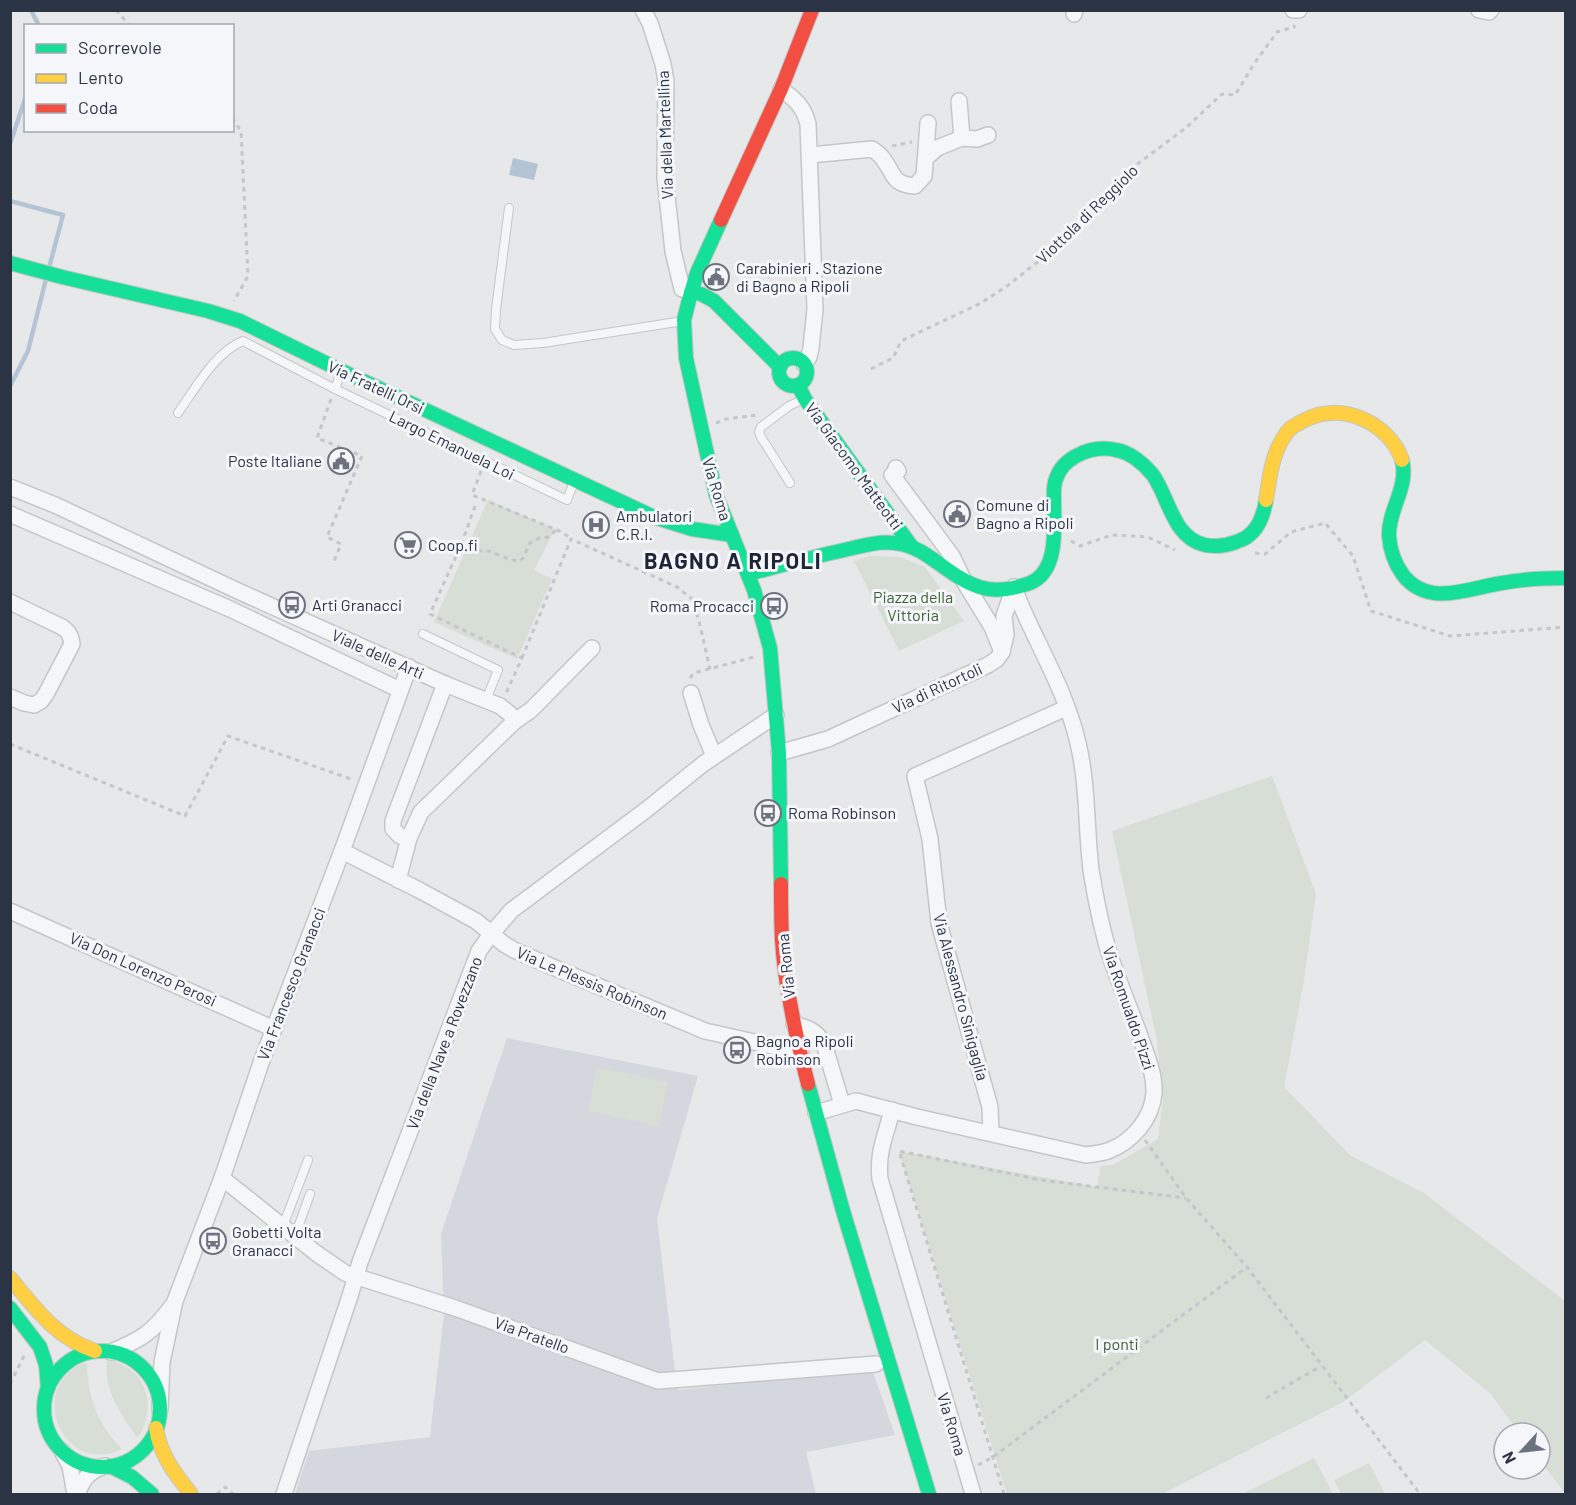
<svg xmlns="http://www.w3.org/2000/svg" width="1576" height="1505" font-family="Barlow,sans-serif">
<rect width="100%" height="100%" fill="#e6e8ea"/>
<!-- built -->
<path fill="#d4d7dd" d="M507,1038l191,38 -41,142 20,172 195,-21 23,66 -89,17 10,42h-521l14,-43 121,-14 14,-124 -3,-79z"/>
<!-- green -->
<g fill="#d6ded6">
<path d="M488,500l74,32 -9,1 -19,37 18,9 -35,80 -83,-37z"/>
<path d="M869,556l31,1 25,10 39,54 -65,30 -45,-90z"/>
<path d="M1272,776l44,118 -12,86 -20,107 67,69 73,37 141,108v192l-25,-32v-28h-21l-28,-39 -66,-54 -82,62 -181,92h-155l-108,-343 198,36 4,-21 12,-1 45,-26 5,-39 -6,-59 -45,-210z"/>
<path d="M597,1067l71,15 -9,44 -71,-15z"/>
<path d="M107,1360c38,5 51,45 32,76l-2,1c-16,-22 -34,-48 -30,-77z"/>
<path d="M85,1363l2,2c1,33 11,60 35,84 -59,29 -97,-63 -37,-86z"/>
<path d="M1314,1458l19,36h-91z"/>
<path d="M1369,1463l16,31h-44l-7,-14z"/>
</g>
<!-- water -->
<path fill="#b4c4d5" d="M513,158l25,6 -4,16 -25,-5z"/>
<g fill="none" stroke-linecap="round" stroke-linejoin="round">
<!-- stream -->
<g stroke="#b4c4d5" stroke-width="4.5">
<path d="M31,10l8,16"/>
<path d="M10,144l16,-48"/>
<path d="M10,201l53,14 -14,53"/>
<path d="M10,386l18,-35 18,-72"/>
</g>
<defs>
<g id="lane">
<path d="M509,208l-13,101 -1,20 7,11 12,5 29,-2 140,-22"/>
<path d="M341,372l-6,17 232,111 7,-18"/>
<path d="M178,413c17,-24 37,-61 65,-72l92,48"/>
<path d="M790,483l-29,-46 -2,-5 2,-5 28,-21 15,-7"/>
<path d="M423,634l75,36 -12,30"/>
<path d="M283,1226l25,-66"/>
<path d="M295,1236l15,-42"/>
</g>
<g id="street">
<path d="M643,10l7,13 13,41 3,17 -1,97 8,73 9,38 9,3"/>
<path d="M1293,10h6"/>
<path d="M1479,10l10,2 2,-2"/>
<path d="M1074,14l1,-4"/>
<path d="M781,89c14,10 23,18 27,35l7,185 -4,39 -2,9 -5,7"/>
<path d="M962,138l15,1 11,-4"/>
<path d="M810,155l62,-6c4,3 9,6 11,10 12,15 8,25 32,27l9,-10 4,-53"/>
<path d="M926,158l11,-10 25,-10 -3,-37"/>
<path d="M896,468l2,3 -6,4 60,81 13,27 27,44 10,25"/>
<path d="M10,487l45,18 183,86 207,93 55,22 10,8 5,7"/>
<path d="M10,514l220,95 170,81"/>
<path d="M10,602l52,25c7,5 9,9 10,17l-26,50 -5,7 -7,4 -10,-2 -14,-6"/>
<path d="M691,693l10,32 13,31"/>
<path d="M779,753l49,-14 160,-74 9,-6 5,-7 4,-17 -2,-19 10,-29"/>
<path d="M409,838l-9,-2 -7,-7v-8l52,-137"/>
<path d="M342,851l77,39 57,31 28,23 10,6 41,18 150,63 67,15 29,5"/>
<path d="M398,880l11,-42 12,-26 94,-91 16,-11 61,-62"/>
<path d="M10,911l264,118"/>
<path d="M794,1024c14,4 23,7 30,20l18,60"/>
<path d="M892,1110c-6,26 -15,41 -12,69l93,315"/>
<path d="M816,1113l40,-12 61,16 169,38c8,-1 15,-2 22,-4 24,-9 44,-32 46,-58 1,-20 -8,-39 -14,-57 -11,-30 -24,-60 -33,-90 -7,-25 -12,-51 -16,-76 -5,-42 -3,-85 -13,-127 -8,-36 -26,-72 -42,-105 -8,-17 -16,-33 -22,-51"/>
<path d="M991,1133l-1,-26 -51,-184 -9,-84 -15,-63 151,-68"/>
<path d="M222,1178l94,75 29,20 110,35 203,73 218,-17"/>
<path d="M111,1352c31,-13 41,-19 61,-46"/>
<path d="M160,1409l2,-47 13,-61 47,-123 40,-118 80,-209 67,-184"/>
<path d="M62,1451l8,15 5,28"/>
<path d="M77,1494c6,-14 11,-23 28,-28"/>
<path d="M284,1494l66,-198 10,-34 119,-311 12,-17 21,-24 134,-100 57,-46 73,-49"/>
</g>
<g id="fast">
<path d="M721,220l-24,53 -8,27 -5,20 2,38 30,137 38,95 16,58 9,105 2,131"/>
<path d="M10,263l52,14 146,34 32,10 102,50 312,146 38,12 40,6"/>
<path d="M691,292l10,2 13,7 66,66"/>
<circle cx="793" cy="372" r="14"/>
<path d="M798,385l7,14 107,148"/>
<path d="M1402,460c7,28 -14,49 -13,76 1,14 6,28 14,39 26,33 65,13 99,8 21,-4 42,-5 64,-5"/>
<path d="M748,574c31,-8 61,-16 92,-23 18,-4 36,-10 54,-8 14,1 26,7 37,15 36,25 53,42 99,25 29,-12 24,-56 24,-82 0,-7 -1,-15 2,-22 3,-10 11,-18 20,-23 13,-7 27,-9 40,-6 14,2 28,14 37,25 16,23 20,63 52,70 11,2 21,1 31,-3 4,-2 9,-3 12,-6 11,-8 16,-23 18,-36"/>
<path d="M808,1084l35,127 86,283"/>
<path d="M10,1308l30,39 6,18 2,23"/>
<circle cx="102" cy="1409" r="58"/>
<path d="M110,1466l22,11 20,17"/>
</g>
<g id="slow">
<path d="M1266,500c4,-25 6,-49 22,-69 4,-5 10,-7 15,-10 36,-21 86,1 99,39"/>
<path d="M10,1278c26,31 46,60 85,73"/>
<path d="M156,1428c4,27 19,46 35,66"/>
</g>
<g id="jam">
<path d="M721,220l60,-131 31,-79"/>
<path d="M781,884c0,19 0,38 1,56 3,48 14,97 26,144"/>
</g>
</defs>
<!-- lane casing -->
<use href="#lane" stroke="#c4c6c8" stroke-width="10"/>
<!-- street casing -->
<use href="#street" stroke="#c4c6c8" stroke-width="18"/>
<!-- fast casing -->
<use href="#fast" stroke="#c4c6c8" stroke-width="16"/>
<!-- slow casing -->
<use href="#slow" stroke="#c4c6c8" stroke-width="16"/>
<!-- jam casing -->
<use href="#jam" stroke="#c4c6c8" stroke-width="16"/>
<!-- path -->
<g stroke="#c5c6ca" stroke-width="3" stroke-dasharray="4.5 4.5" stroke-linecap="butt">
<path d="M116,10l14,16"/>
<path d="M232,118l9,13 7,145 -14,25"/>
<path d="M892,146l20,-4"/>
<path d="M871,369l22,-11 8,-17 80,-38 26,-17 33,-26 57,-51 27,-35 63,-47 35,-33 13,1 19,-31 23,-32 17,-5 1,-2"/>
<path d="M331,399l-14,39 45,18 -35,81 14,7 -8,20"/>
<path d="M716,423l10,-4 31,-4"/>
<path d="M481,471l-9,24 90,37 9,7"/>
<path d="M475,506l-14,39 -31,69 92,44 -16,35"/>
<path d="M1071,541l9,5 32,-11 36,2 27,13"/>
<path d="M461,545l8,5 20,1 22,9 9,1 3,-3 7,-15 9,-5 10,-1 7,-7"/>
<path d="M1255,553l10,1 26,-22 34,-9 28,33 18,55 79,25 116,-9"/>
<path d="M522,658l49,-119 106,48 15,12 7,22 11,48"/>
<path d="M690,678l4,-5 60,-16"/>
<path d="M10,744l175,72 43,-80 123,43"/>
<path d="M1145,1140l41,58 61,69 173,227"/>
<path d="M10,1384l14,-28"/>
<path d="M1266,1398l55,-32"/>
<path d="M978,1465l15,-8 254,-190"/>
<path d="M217,1494l8,-7 8,7"/>
<path d="M1004,1494l-105,-343 142,29 145,18"/>
</g>
<!-- lane -->
<use href="#lane" stroke="#f5f6f7" stroke-width="8"/>
<!-- street -->
<use href="#street" stroke="#f5f6f7" stroke-width="15"/>
<!-- fast -->
<use href="#fast" stroke="#16e098" stroke-width="14"/>
<!-- slow -->
<use href="#slow" stroke="#ffcf43" stroke-width="14"/>
<!-- jam -->
<use href="#jam" stroke="#f24e42" stroke-width="14"/>
</g>
<!-- icons -->
<defs>
<symbol id="civic-ring" viewBox="-11 -11 22 22"><circle r="9.5" fill="#f4f6f9" stroke="#6c737f" stroke-width="1.5"/><path d="M-.6-6.5H3V-4.5H.6V-3L4-1V1h2V6H-6V1h2V-1L-.6-3ZM-1.2 2.5V6h2.4V2.5Z" fill="#6c737f"/></symbol>
<symbol id="hospital-ring" viewBox="-11 -11 22 22"><circle r="9.5" fill="#f4f6f9" stroke="#6c737f" stroke-width="1.5"/><path d="M-5-5h3v3.5h4V-5h3V5h-3V1.5h-4V5h-3Z" fill="#6c737f"/></symbol>
<symbol id="supermarket-ring" viewBox="-11 -11 22 22"><circle r="9.5" fill="#f4f6f9" stroke="#6c737f" stroke-width="1.5"/><path d="M-6-5.5h2.5l.6 2H6L4.5 2H-2.5L-4.4-4H-6ZM-1.5 3.2a1.3 1.3 0 1 0 .1 0ZM3 3.2a1.3 1.3 0 1 0 .1 0Z" fill="#6c737f"/></symbol>
<symbol id="bus-ring" viewBox="-11 -11 22 22"><circle r="9.5" fill="#f4f6f9" stroke="#6c737f" stroke-width="1.5"/><path d="M-5-6H5V4H4V6H2V4H-2V6H-4V4H-5ZM-3.5-4V0h7V-4ZM-3.5 1.2v1.5H-2V1.2ZM2 1.2v1.5H3.5V1.2Z" fill="#6c737f"/></symbol>
</defs>
<g fill-rule="evenodd">
<use href="#civic-ring" x="701" y="262" width="30" height="30"/>
<use href="#civic-ring" x="326" y="446" width="30" height="30"/>
<use href="#civic-ring" x="942" y="499" width="30" height="30"/>
<use href="#hospital-ring" x="581" y="510" width="30" height="30"/>
<use href="#supermarket-ring" x="393" y="530" width="30" height="30"/>
<use href="#bus-ring" x="277" y="590" width="30" height="30"/>
<use href="#bus-ring" x="759" y="591" width="30" height="30"/>
<use href="#bus-ring" x="753" y="798" width="30" height="30"/>
<use href="#bus-ring" x="722" y="1035" width="30" height="30"/>
<use href="#bus-ring" x="198" y="1226" width="30" height="30"/>
</g>
<g text-anchor="middle" stroke-width="6" stroke-linejoin="round" paint-order="stroke">
<!-- street labels -->
<g font-size="16" fill="#2b3445" stroke="#f4f6f9">
<text transform="translate(665 135) rotate(-92)" y="6">Via della Martellina</text>
<text transform="translate(1087 214) rotate(-44)" y="6">Viottola di Reggiolo</text>
<text transform="translate(376 387) rotate(25)" y="6">Via Fratelli Orsi</text>
<text transform="translate(452 445) rotate(26)" y="6">Largo Emanuela Loi</text>
<text transform="translate(854 466) rotate(54)" y="6">Via Giacomo Matteotti</text>
<text transform="translate(717 489) rotate(73)" y="6">Via Roma</text>
<text transform="translate(378 654) rotate(24)" y="6">Viale delle Arti</text>
<text transform="translate(937 688) rotate(-25)" y="6">Via di Ritortoli</text>
<text transform="translate(786 966) rotate(-96)" y="6">Via Roma</text>
<text transform="translate(143 969) rotate(24)" y="6">Via Don Lorenzo Perosi</text>
<text transform="translate(592 983) rotate(23)" y="6">Via Le Plessis Robinson</text>
<text transform="translate(291 984) rotate(-69)" y="6">Via Francesco Granacci</text>
<text transform="translate(961 997) rotate(75)" y="6">Via Alessandro Sinigaglia</text>
<text transform="translate(1129 1008) rotate(71)" y="6">Via Romualdo Pizzi</text>
<text transform="translate(444 1043) rotate(-69)" y="6">Via della Nave a Rovezzano</text>
<text transform="translate(532 1335) rotate(20)" y="6">Via Pratello</text>
<text transform="translate(952 1424) rotate(73)" y="6">Via Roma</text>
</g>
<!-- poi labels -->
<g font-size="16" fill="#2b3445" stroke="#f4f6f9" text-anchor="start">
<text x="736" y="274">Carabinieri . Stazione<tspan x="736" dy="18">di Bagno a Ripoli</tspan></text>
<text x="322" y="467" text-anchor="end">Poste Italiane</text>
<text x="976" y="511">Comune di<tspan x="976" dy="18">Bagno a Ripoli</tspan></text>
<text x="616" y="522">Ambulatori<tspan x="616" dy="18">C.R.I.</tspan></text>
<text x="428" y="551">Coop.fi</text>
<text x="312" y="611">Arti Granacci</text>
<text x="754" y="612" text-anchor="end">Roma Procacci</text>
<text x="788" y="819">Roma Robinson</text>
<text x="756" y="1047">Bagno a Ripoli<tspan x="756" dy="18">Robinson</tspan></text>
<text x="232" y="1238">Gobetti Volta<tspan x="232" dy="18">Granacci</tspan></text>
</g>
<!-- park labels -->
<g font-size="16" fill="#3f6138" stroke="#f4f6f9">
<text x="913" y="603">Piazza della<tspan x="913" dy="18">Vittoria</tspan></text>
<text x="1117" y="1350">I ponti</text>
</g>
<!-- district labels -->
<g font-size="22" font-weight="bold" letter-spacing="1.5" fill="#1d2536" stroke="#f4f6f9">
<text x="733" y="569">BAGNO A RIPOLI</text>
</g>
</g>
<!-- border -->
<rect width="1576" height="1505" fill="none" stroke="#2b3445" stroke-width="24"/>
<!-- legend -->
<rect x="24" y="24" width="210" height="108" fill="#f4f6f9" stroke="#a4a8b1" stroke-width="1.5"/>
<rect x="36" y="44" width="30" height="9" fill="#16e098" stroke="#a4a8b1" stroke-width="1.5"/>
<text x="78" y="54" font-size="18" fill="#2b3445">Scorrevole</text>
<rect x="36" y="74" width="30" height="9" fill="#ffcf43" stroke="#a4a8b1" stroke-width="1.5"/>
<text x="78" y="84" font-size="18" fill="#2b3445">Lento</text>
<rect x="36" y="104" width="30" height="9" fill="#f24e42" stroke="#a4a8b1" stroke-width="1.5"/>
<text x="78" y="114" font-size="18" fill="#2b3445">Coda</text>
<!-- north arrow -->
<g transform="translate(1522 1451) rotate(243)"><circle r="28" fill="#f4f6f9" stroke="#a4a8b1" stroke-width="1.5"/>
<path d="M0-4.5L10 22L0 15L-10 22Z" fill="#6c737f"/>
<text y="-9" font-size="16" font-weight="bold" text-anchor="middle" fill="#2b3445">N</text>
</g>
</svg>
